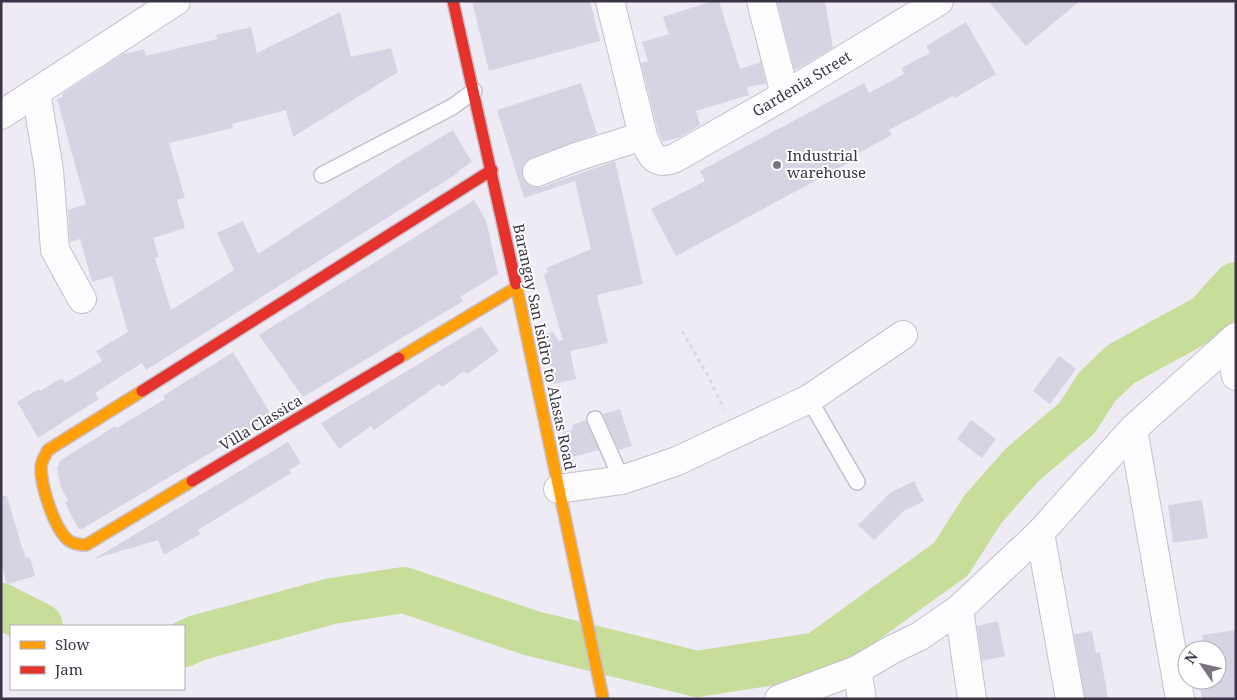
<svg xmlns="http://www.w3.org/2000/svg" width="1237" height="700" font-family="'Noto Serif',serif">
<rect width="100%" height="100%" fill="#efebf5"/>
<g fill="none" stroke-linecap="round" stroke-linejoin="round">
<!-- river -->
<g stroke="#c7dd9a" stroke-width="46">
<path d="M1,606l39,20"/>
<path d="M184,644l13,-6 135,-37 72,-11 127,43 166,41 121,-19 133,-96 32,-50 39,-44 55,-47 20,-31 24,-23 86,-47 29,-32"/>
</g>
</g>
<!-- building -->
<g fill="#d6d4e3">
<path d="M472,1h118l10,40 -111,30z"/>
<path d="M713,1h6l21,68 21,-7 5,22 -19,3 2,8 -53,16 4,14 -20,12 -17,5 -5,-11 -17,-68 7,-2 -6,-19 27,-8 -6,-17z"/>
<path d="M777,1h48l8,47 -34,20 -5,1z"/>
<path d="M988,1h92l-54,45z"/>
<path d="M340,12l11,45 40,-9 7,24 -105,65 -7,-27 -54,14 1,4 -64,15 16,55 -8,2 8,28 -32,10 6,19 -4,1 16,52 63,-40 -17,-37 26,-12 15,33 145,-94 50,-30 19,32 -15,10 1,1 -312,197 -4,-7 -33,21 -14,9 4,6 -61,39 -21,-36 22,-13 1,2 22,-13 3,5 37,-22 -6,-10 32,-19 -16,-56 -20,6 -12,-43 -10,3 -2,-32 18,-6 -29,-105 6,-2 -1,-3 61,-40 21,-5 2,7 71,-17 -1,-4 35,-8 6,26z"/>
<path d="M966,22l30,52 -41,24 -2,-2 -64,34 3,5 -39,21 1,4 -178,96 -25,-47 54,-28 -5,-10 164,-88 5,10 35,-19 -3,-6 29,-15 -4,-7z"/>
<path d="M581,83l16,51 -66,24 -6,4 -3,7v8l6,7 6,3h8l73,-26 28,123 -46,11 11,48 -38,8 6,28 -23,5 -10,-50 10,-2 6,9 4,-1 -19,-65 4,-2 -2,-5 45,-19 -16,-68 -51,17 -27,-88z"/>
<path d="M474,200l12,20 12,54 -38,23 3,4 -160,96 -44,-62z"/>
<path d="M481,326l18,25 -32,23 -3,-3 -22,16 -3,-3 -65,46 -3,-4 -32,23 -18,-26z"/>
<path d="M233,352l39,64 -190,113 -4,-1 -9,-17 -4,-9 3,-2 -7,-12 -4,-20 3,-7 55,-35 2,2 48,-29 -2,-3z"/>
<path d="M1059,356l17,13 -26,35 -17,-13z"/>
<path d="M620,409l12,37 -13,4 -16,-36z"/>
<path d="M586,420l13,30 -30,8 -6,-26 10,-2 -1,-5z"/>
<path d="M971,420l25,19 -14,19 -25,-19z"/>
<path d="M288,442l13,21 -12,7 2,3 -93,57 2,4 -36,21 -6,-15 -64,19z"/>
<path d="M914,481l10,20 -20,10 -30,29 -16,-15 32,-32z"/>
<path d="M1,496h6l13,45 6,17 4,-1 5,19 -28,8 -6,-22z"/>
<path d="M1202,500l6,38 -35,5 -5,-38z"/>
<path d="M998,621l7,35 -23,5 -5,-35z"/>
<path d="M1236,630v69h-34l-3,-19h18v-30h-23l-1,-4 10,-2 -1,-9z"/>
<path d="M1092,631l4,22 4,-1 8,47h-23l-11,-65z"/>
</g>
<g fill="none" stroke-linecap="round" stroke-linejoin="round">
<defs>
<g id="lane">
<path d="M322,175l130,-68 22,-16"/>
<path d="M809,399l48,83"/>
<path d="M595,419l27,61"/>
</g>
<g id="street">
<path d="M610,1l33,135c7,17 10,31 32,22l110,-63 154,-94"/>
<path d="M761,1l24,94"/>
<path d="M36,92l13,78 6,80 27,49"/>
<path d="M1,115l175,-114"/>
<path d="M537,172l39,-15 67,-21"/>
<path d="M1230,342l6,34"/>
<path d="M1133,429l47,270"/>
<path d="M558,489l64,-9 55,-19 132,-62 94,-64"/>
<path d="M1040,533l30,166"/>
<path d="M959,609l13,90"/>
<path d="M857,670l5,29"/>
<path d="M779,699l78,-29 34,-20 29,-14 39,-27 81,-76 93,-104 103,-92"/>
</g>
<g id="slow">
<path d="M516,284l87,415"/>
<path d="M399,358l118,-71"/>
<path d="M142,391l-94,59c-3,6 -7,11 -7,18 0,18 13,60 27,72 5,4 12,5 18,5l106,-64"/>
</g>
<g id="jam">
<path d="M453,1l63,283"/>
<path d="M142,391l350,-221"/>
<path d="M192,481l207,-123"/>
</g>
</defs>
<!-- lane casing -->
<use href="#lane" stroke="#c5c0cc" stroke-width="18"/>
<!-- street casing -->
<use href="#street" stroke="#c5c0cc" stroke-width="30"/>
<!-- slow casing -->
<use href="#slow" stroke="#c5c0cc" stroke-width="14"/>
<!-- jam casing -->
<use href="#jam" stroke="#c5c0cc" stroke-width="14"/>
<!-- path -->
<path stroke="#dbd9dc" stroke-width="3" stroke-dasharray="4 4" stroke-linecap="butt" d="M682,331l25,43 17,35"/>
<!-- lane -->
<use href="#lane" stroke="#fdfcfe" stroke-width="15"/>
<!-- street -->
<use href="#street" stroke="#fdfcfe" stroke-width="28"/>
<!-- slow -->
<use href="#slow" stroke="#ff9f0a" stroke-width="11"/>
<!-- jam -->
<use href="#jam" stroke="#e5322d" stroke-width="11"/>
</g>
<!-- markers -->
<circle fill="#7b7483" stroke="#fff" stroke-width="2" cx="777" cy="165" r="5"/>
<g text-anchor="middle" stroke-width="4" stroke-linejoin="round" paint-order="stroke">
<!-- street labels -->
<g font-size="15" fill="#3c3446" stroke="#fff">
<text transform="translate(802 84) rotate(-31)" y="5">Gardenia Street</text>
<text transform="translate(544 347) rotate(78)" y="5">Barangay San Isidro to Alasas Road</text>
<text transform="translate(261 423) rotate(-31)" y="5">Villa Classica</text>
</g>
<!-- poi labels -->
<g font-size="15" fill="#3c3446" stroke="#fff" text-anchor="start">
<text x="787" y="161">Industrial<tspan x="787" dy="17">warehouse</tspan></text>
</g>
</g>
<!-- border -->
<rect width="1237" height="700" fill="none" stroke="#3c3446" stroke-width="5"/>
<!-- legend -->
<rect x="10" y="625" width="175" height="65" fill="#ffffff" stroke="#b1aeb5"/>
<rect x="20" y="641" width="25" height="8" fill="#ff9f0a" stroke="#b1aeb5"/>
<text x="55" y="650" font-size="15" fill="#3c3446">Slow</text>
<rect x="20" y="666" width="25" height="8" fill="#e5322d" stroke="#b1aeb5"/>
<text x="55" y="675" font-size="15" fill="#3c3446">Jam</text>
<!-- north arrow -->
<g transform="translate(1202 665) rotate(304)"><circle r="24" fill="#ffffff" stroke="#b1aeb5"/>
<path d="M0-4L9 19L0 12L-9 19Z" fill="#7b7483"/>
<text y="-8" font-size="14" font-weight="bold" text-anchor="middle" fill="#3c3446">N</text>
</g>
</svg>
